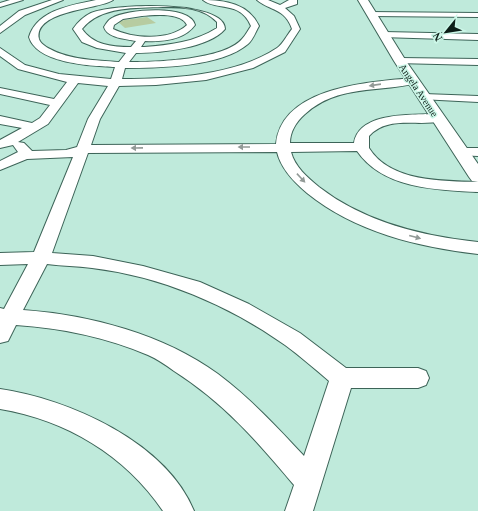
<svg xmlns="http://www.w3.org/2000/svg" width="478" height="511" font-family="Georgia,serif">
<rect width="100%" height="100%" fill="#bfeadb"/>
<!-- green -->
<path fill="#b7cca1" d="M147,17l9,6 -31,5 -8,-7z"/>
<g fill="none" stroke-linecap="round" stroke-linejoin="round">
<defs>
<g id="minor">
<path d="M10,0h13l-23,7v-4z"/>
<path d="M52,0h11l-38,15 -25,18v-7l19,-15z"/>
<path d="M96,0h17c-11,9 -80,10 -74,39 1,4 7,8 11,10 20,11 46,11 69,13l7,-9 -29,-5 -15,-6 -9,-13c5,-7 10,-12 18,-16 24,-10 134,-13 134,16 -16,19 -65,24 -89,24l-7,9c27,0 95,-2 113,-23 4,-4 6,-9 9,-13 -11,-26 -35,-15 -48,-26 22,0 46,4 56,26 -3,5 -6,14 -11,18 -27,23 -89,24 -123,24l-3,11c48,0 113,-3 155,-31 6,-4 10,-13 15,-19 -7,-21 -22,-18 -35,-29h11l12,5 9,-5h8v4l-12,4 9,8 6,13 -15,23 -32,16 -47,12 -50,5 -37,1 -19,33 -9,26 185,-1c6,-58 95,-62 137,-66l4,1 1,2 -1,2c-39,10 -79,1 -112,31 -9,8 -15,18 -15,29h64c5,-32 60,-28 84,-29l4,1 2,3 -2,3c-24,6 -54,-6 -73,15v12c21,34 74,33 109,34v10c-41,-2 -95,-3 -121,-41l-66,1c4,15 16,25 28,35 45,35 103,49 159,55v12c-60,-7 -123,-22 -171,-61 -13,-11 -26,-24 -30,-41l-189,1 -36,100 41,3 50,10 57,16 49,22 51,29 46,35h72l8,3 3,7 -3,7 -8,3h-67l-38,123h-28l9,-26c-38,-45 -70,-82 -120,-114 -8,-6 -17,-12 -26,-16 -42,-18 -87,-27 -132,-30l-8,16 -8,2v-35l4,1 24,-45 -28,1v-12l34,-1 39,-95 -46,2 -27,11v-9l18,-9 -5,-7 -13,3v-8l22,-12 -22,-4v-8l32,7 8,-5 10,-13 -50,-11v-6l54,11 13,-17 -49,-13 -18,-13v-8l25,17 34,9 52,5 4,-12c-22,-1 -78,-3 -86,-30 8,-27 43,-32 67,-37zM163,7c19,0 39,0 54,15v6c-22,14 -47,17 -73,19h-3l4,-6c18,1 39,-1 50,-16 -5,-21 -68,-16 -83,-7 -4,2 -6,6 -8,9 3,11 22,12 32,14l-5,6c-19,0 -38,-2 -49,-18 18,-23 54,-21 81,-22zM142,16c12,-1 39,-4 45,9 -17,16 -54,14 -74,4l1,-4 9,-6zM78,83l30,3 -20,33 -11,28 -11,3 -34,1 -8,-8 -6,-1 30,-18zM47,264c15,2 30,2 45,4 68,8 137,37 193,77 15,11 30,24 44,36l-25,75c-27,-29 -54,-58 -86,-82 -55,-40 -127,-59 -195,-64z"/>
<path d="M369,12l109,1v4l-106,-1h-3z"/>
<path d="M384,32l94,2v6l-97,-3v-4z"/>
<path d="M400,58l78,1v6l-82,-2 -1,-2z"/>
<path d="M424,94l54,2v6l-58,-3 -2,-2 2,-2z"/>
<path d="M461,148h17v8l-22,-1 -2,-3 2,-3z"/>
<path d="M0,389c69,10 166,53 194,122h-31c-38,-56 -97,-91 -163,-102z"/>
</g>
<path id="major" d="M358,0h10l38,61 72,103v18l-6,-1 -3,-4 -75,-116z"/>
</defs>
<!-- minor casing -->
<use href="#minor" stroke="#3d6458" stroke-width="2"/>
<!-- major casing -->
<use href="#major" stroke="#3d6458" stroke-width="2"/>
<!-- minor -->
<use href="#minor" fill="#fff" fill-rule="evenodd"/>
<!-- major -->
<use href="#major" fill="#fff" fill-rule="evenodd"/>
</g>
<!-- one-way arrows -->
<defs><path id="oneway-solid" d="M-6-.8H1V-3.2L6.5 0L1 3.2V.8H-6Z"/></defs>
<g fill="#929a97">
<use href="#oneway-solid" transform="translate(375 85) rotate(172)"/>
<use href="#oneway-solid" transform="translate(244 147) rotate(180)"/>
<use href="#oneway-solid" transform="translate(137 148) rotate(179)"/>
<use href="#oneway-solid" transform="translate(301 178) rotate(47)"/>
<use href="#oneway-solid" transform="translate(415 237) rotate(15)"/>
</g>
<g text-anchor="middle" stroke-width="3" stroke-linejoin="round" paint-order="stroke">
<!-- far-street labels -->
<g font-size="10" fill="#0d1e18" stroke="#ccf7e8">
<text transform="translate(419 90) rotate(56)" y="4">Angela Avenue</text>
</g>
</g>
<!-- north arrow -->
<g transform="translate(446 32) rotate(240)" stroke="#ccf7e8" stroke-width="3" paint-order="stroke">
<path d="M0-3L7 15L0 10L-7 15Z" fill="#0d1e18"/>
<text y="-6" font-size="11" font-weight="bold" text-anchor="middle" fill="#0d1e18">N</text>
</g>
</svg>
